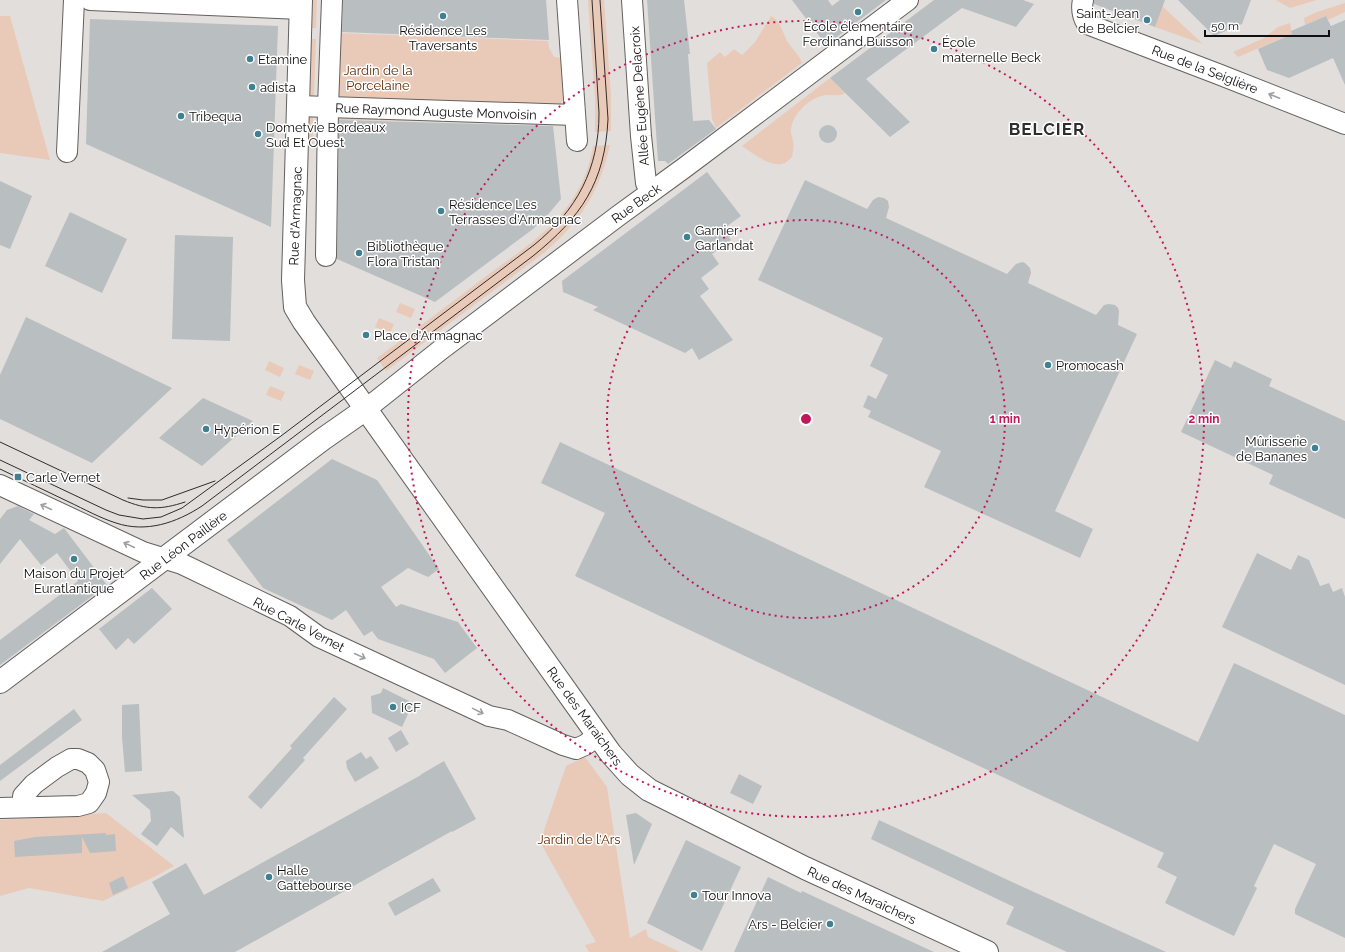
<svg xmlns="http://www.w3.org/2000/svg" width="1345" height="952" font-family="Raleway,sans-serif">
<rect width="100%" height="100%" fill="#e2dedc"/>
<!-- green -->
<g fill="#e9cab9">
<path d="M313,0h4l-1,28h-4z"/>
<path d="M588,0h16l7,95v36l-16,1v-34z"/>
<path d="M1276,0h41l-27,8z"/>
<path d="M1345,3v9l-17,8 -2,-4 -21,9 -1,-7 13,-6z"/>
<path d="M1162,6l41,38 -48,-17z"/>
<path d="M0,16h10l40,144 -50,-7z"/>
<path d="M771,16c9,4 12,17 16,25 5,8 12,13 15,22l-86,65 -4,-9 -5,-56 13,-11 5,5 9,-8 8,6 13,-13z"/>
<path d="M1290,23l2,11 -54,23 -5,-5 31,-14 14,-11z"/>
<path d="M338,33l210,8 1,7 5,9 12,1 2,31 -16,33 -219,-2z"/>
<path d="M311,39h5l-2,58 -5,1z"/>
<path d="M830,78l15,15c-8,5 -14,0 -24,3 -15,5 -30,20 -30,36 0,3 2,6 2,9 1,6 0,11 -1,16 -3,3 -6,6 -10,7 -14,2 -30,-11 -40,-18z"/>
<rect x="308" y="114" width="5" height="30"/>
<path d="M610,145c-10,46 -30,77 -65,107l-159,119 -9,-13c38,-28 75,-56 112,-84 23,-17 49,-34 68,-55 19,-20 32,-46 36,-73z"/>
<path d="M400,303l15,6 -4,9 -15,-6z"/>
<path d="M379,318l15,6 -4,9 -15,-6z"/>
<path d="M269,361l15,7 -4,9 -15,-7z"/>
<path d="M299,365l15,6 -4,9 -15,-6z"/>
<path d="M270,386l15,6 -4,9 -15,-6z"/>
<path d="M585,757l22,30 23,151 16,-9 2,8 32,15h-91l-4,-7 11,-3 -56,-100 26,-76z"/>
<path d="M106,813l68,53 -20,11 -51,24 -74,-13 -29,8v-76z"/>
</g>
<!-- building -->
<g fill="#b9bec0">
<path d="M343,0h203l3,40 -207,-8z"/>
<path d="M647,0h37l6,54h-2l5,67 16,-1 7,9 -48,35 -3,-3h-7z"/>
<path d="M792,0h36l4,6 8,-6h46l-60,45z"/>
<path d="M934,0h89l11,4 -18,23 -54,-19 -96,71 44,43 -20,15 -60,-59z"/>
<path d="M1094,0h71l-10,27 -61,-23z"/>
<path d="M1178,0h73l-9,24 -28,12z"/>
<path d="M1326,16l5,10 14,-6v65l-12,-27 -44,20 -22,-8 -9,-21 34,-15 -1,-3z"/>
<path d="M90,19l188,7 -7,201 -185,-83z"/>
<path d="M339,120l214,6 8,73 -15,18 -13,12 -98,73 -98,-43z"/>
<circle cx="828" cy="134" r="9"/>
<path d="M707,172l34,44 -18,13 8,11 -19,14 7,10 -18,14 8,11 -9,7 33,44 -34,20 -7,-12 -7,5 -92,-43 5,-3 -35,-15 -1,-11z"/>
<path d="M805,180l62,29 6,-9 5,-3 6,1 4,3 1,6 -3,11 121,56 9,-10 6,-2 3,1 5,5 1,5 -3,10 68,32 8,-10 5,-1 6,1 3,3 1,3 -1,14 19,9 -82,177 38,18 -13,29 -156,-71 17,-36 -73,-34 3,-6 -8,-4 5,-12 8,4 12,-24 -18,-9 13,-28 -125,-58z"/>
<path d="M0,181l32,15 -22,53 -10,-4z"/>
<path d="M70,212l57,27 -25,54 -57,-27z"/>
<path d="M175,235l58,2 -3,104 -58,-2z"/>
<path d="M26,317l43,21 103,50 -80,75 -92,-44v-44z"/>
<path d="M1215,360l16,8 3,-7 38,18 -3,7 76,35v98l-76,-35 4,-9 -92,-43z"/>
<path d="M203,398l50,23 -51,45 -43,-28z"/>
<path d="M560,442l638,300 36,-79 111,52v223l-50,-24v-5l21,-45 -42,-20 -20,42 3,2 -23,48 -69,-33 12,-26 -20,-10 7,-14 -589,-277 30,-63 -64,-30z"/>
<path d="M332,459l45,21 62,89 -11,8 -20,-9 -27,19 15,20 5,-3 57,18 19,26 -32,25 -11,-14 -56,-20 -6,-8 -8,5 -18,-26 -14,10 -69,-32 -36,-48z"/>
<path d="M18,506l16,8 -5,6 26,14 9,-6 43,57 -107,80v-25l78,-59 -21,-28 -16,12 -21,-26 -20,25v-45l7,-9z"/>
<path d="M1257,553l34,17 7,-15 11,5 11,26 9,-3 4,9 9,-4 3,9v88l-123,-58z"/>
<path d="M152,588l20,21 -38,35 -6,-6 -12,12 -17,-21z"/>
<path d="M383,688l30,15 -11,24 -30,-14 -1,-17 10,-3z"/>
<path d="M334,697l13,12 -44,49 2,2 -44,49 -13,-12 44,-49 -2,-2z"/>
<path d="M139,704l3,67 -17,1 -3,-35v-32z"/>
<path d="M74,709l8,11 -82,61v-16z"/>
<path d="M401,730l8,14 -13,8 -8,-14z"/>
<path d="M361,752l5,7 5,-3 8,12 -24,14 -8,-14 -1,-7z"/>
<path d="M444,761l32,58 -24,13v-1l-217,121h-133l68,-38 -18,-32 34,-19 18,32 217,-120h-1z"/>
<path d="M739,774l23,12 -9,18 -23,-11z"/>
<path d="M173,791l7,6 4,41 -13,-11 -14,19 -16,-12 10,-13 -1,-11 -18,-15z"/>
<path d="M636,813l16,11 -18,41 -8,-50z"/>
<path d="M879,820l144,67 143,65h-99l-61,-28 8,-17 -143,-68z"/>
<path d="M106,833v2l9,-1 1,17 -26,2 -8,-16v16l-67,4 -1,-16 21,-4z"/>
<path d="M686,840l55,27 -39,84 -55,-28z"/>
<path d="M123,876l5,12 -15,7 -4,-12z"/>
<path d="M768,877l33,16 1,-2 132,61h-200z"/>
<path d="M433,878l8,13 -46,25 -7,-13z"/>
</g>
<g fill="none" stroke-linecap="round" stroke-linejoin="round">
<defs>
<g id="street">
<path d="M90,0l211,9"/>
<path d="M567,0l10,141"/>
<path d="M632,0l9,136 5,47 5,8"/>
<path d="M1083,0c-2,9 -1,16 4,24l131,50 127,50"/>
<path d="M298,106l277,9"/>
<path d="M67,152l7,-152"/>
<path d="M326,256l2,-149 4,-107"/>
<path d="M366,409l77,-61 175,-132 66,-48 224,-168"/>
<path d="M0,485l143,67 39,12 108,52 29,21 170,79 19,4 55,25 13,4 9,-4 13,-9"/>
<path d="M0,808l78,-2 11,-3 7,-10 3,-11 -4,-12 -7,-7 -10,-4h-7l-14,8 -23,17 -11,12v11"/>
</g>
<g id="secondary">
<path d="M301,0l-8,280 2,27 9,15 307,432 19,21 19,15 156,78 182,84"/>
<path d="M0,682l323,-243 43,-30"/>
</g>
</defs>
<!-- street casing -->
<use href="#street" stroke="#64605e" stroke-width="22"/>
<!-- secondary casing -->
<use href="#secondary" stroke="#64605e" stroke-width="24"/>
<!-- street -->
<use href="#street" stroke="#fff" stroke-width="20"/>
<!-- secondary -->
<use href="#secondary" stroke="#fff" stroke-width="22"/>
<!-- tram -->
<g stroke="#2e2c2b" stroke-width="1">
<path d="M0,442l123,58c24,10 38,10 62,2"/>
<path d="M0,460l106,50 13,5 24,4 18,-2 21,-9 99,-72 253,-191c43,-35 65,-76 65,-132l-7,-113"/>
<path d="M0,469c23,11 46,22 69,33 15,7 31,16 47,21 30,10 60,0 86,-17l331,-250c48,-39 72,-73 75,-137l-8,-119"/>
<path d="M128,498l15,2h19l53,-19"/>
</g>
</g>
<!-- one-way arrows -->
<defs><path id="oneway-shaft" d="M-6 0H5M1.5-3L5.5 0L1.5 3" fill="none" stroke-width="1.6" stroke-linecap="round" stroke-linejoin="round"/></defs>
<g stroke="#9f9f9f">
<use href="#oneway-shaft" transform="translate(1274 96) rotate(-158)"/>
<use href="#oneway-shaft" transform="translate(46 507) rotate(-155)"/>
<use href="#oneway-shaft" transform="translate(129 545) rotate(-155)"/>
<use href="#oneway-shaft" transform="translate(360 656) rotate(25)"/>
<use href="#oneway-shaft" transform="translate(478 711) rotate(26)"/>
</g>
<!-- distance rings -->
<g fill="none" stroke="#c2185b" stroke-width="2" stroke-dasharray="2 4">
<circle cx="806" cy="419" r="199"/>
<circle cx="806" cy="419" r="398"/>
</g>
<!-- markers -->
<g fill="#3f8192" stroke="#fff" stroke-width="1.5">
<circle cx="858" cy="12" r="4"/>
<circle cx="443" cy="16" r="4"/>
<circle cx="1147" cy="20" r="4"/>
<circle cx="934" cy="49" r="4"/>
<circle cx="250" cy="59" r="4"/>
<circle cx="252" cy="87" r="4"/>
<circle cx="181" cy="116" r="4"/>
<circle cx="258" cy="134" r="4"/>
<circle cx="441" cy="211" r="4"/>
<circle cx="687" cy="237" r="4"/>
<circle cx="359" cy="253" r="4"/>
<circle cx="366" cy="335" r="4"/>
<circle cx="1048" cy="365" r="4"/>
<circle cx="206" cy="429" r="4"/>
<circle cx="1315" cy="448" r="4"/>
<rect x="14" y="473" width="8" height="8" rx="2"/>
<circle cx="74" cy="559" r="4"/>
<circle cx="393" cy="707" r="4"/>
<circle cx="269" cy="877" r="4"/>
<circle cx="694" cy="895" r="4"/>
<circle cx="830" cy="924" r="4"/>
</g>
<g text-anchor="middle" stroke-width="3" stroke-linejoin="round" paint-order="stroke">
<!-- poi labels -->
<g font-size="13" fill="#100f0e" stroke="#fff" text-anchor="start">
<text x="1139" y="18" text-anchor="end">Saint-Jean<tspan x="1139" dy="15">de Belcier</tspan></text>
<text x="858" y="31" text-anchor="middle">École élementaire<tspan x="858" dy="15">Ferdinand Buisson</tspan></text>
<text x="443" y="35" text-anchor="middle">Résidence Les<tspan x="443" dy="15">Traversants</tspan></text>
<text x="942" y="47">École<tspan x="942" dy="15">maternelle Beck</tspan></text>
<text x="258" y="64">Etamine</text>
<text x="260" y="92">adista</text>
<text x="189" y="121">Tribequa</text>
<text x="266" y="132">Dometvie Bordeaux<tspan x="266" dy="15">Sud Et Ouest</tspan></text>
<text x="449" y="209">Résidence Les<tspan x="449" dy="15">Terrasses d'Armagnac</tspan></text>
<text x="695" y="235">Garnier<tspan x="695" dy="15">Garlandat</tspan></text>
<text x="367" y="251">Bibliothèque<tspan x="367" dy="15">Flora Tristan</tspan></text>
<text x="374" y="340">Place d'Armagnac</text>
<text x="1056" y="370">Promocash</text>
<text x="214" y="434">Hypérion E</text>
<text x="1307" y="446" text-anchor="end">Mûrisserie<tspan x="1307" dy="15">de Bananes</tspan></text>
<text x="26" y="482">Carle Vernet</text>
<text x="74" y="578" text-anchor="middle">Maison du Projet<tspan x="74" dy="15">Euratlantique</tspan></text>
<text x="401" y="712">ICF</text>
<text x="277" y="875">Halle<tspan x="277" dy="15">Gattebourse</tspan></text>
<text x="702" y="900">Tour Innova</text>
<text x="822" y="929" text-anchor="end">Ars - Belcier</text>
</g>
<!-- street labels -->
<g font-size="13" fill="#100f0e" stroke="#fff">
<text transform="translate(1205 69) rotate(21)" y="5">Rue de la Seiglière</text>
<text transform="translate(639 96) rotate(-94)" y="5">Allée Eugène Delacroix</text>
<text transform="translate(436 111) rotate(2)" y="5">Rue Raymond Auguste Monvoisin</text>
<text transform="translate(636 203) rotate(-36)" y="5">Rue Beck</text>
<text transform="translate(295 216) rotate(-88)" y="5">Rue d'Armagnac</text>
<text transform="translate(183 545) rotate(-37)" y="5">Rue Léon Paillère</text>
<text transform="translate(299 624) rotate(28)" y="5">Rue Carle Vernet</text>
<text transform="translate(585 716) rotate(54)" y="5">Rue des Maraîchers</text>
<text transform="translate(862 895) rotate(25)" y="5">Rue des Maraîchers</text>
</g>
<!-- park labels -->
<g font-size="13" fill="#642e04" stroke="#fff">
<text x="378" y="75">Jardin de la<tspan x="378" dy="15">Porcelaine</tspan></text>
<text x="579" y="844">Jardin de l'Ars</text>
</g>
<!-- district labels -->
<g font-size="17" font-weight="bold" letter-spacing="1" fill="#302d2b" stroke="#fff">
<text x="1047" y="135">BELCIER</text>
</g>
</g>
<circle cx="806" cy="419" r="6" fill="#c2185b" stroke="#fff" stroke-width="2"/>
<g font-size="12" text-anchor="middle" font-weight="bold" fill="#c2185b" stroke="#fff" stroke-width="3" stroke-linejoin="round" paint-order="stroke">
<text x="1005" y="423">1 min</text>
<text x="1204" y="423">2 min</text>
</g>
<!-- scale -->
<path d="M1205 30v6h124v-6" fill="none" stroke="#100f0e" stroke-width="2"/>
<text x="1211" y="30" font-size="12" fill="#100f0e" stroke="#ffffff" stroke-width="3" paint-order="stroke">50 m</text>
</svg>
